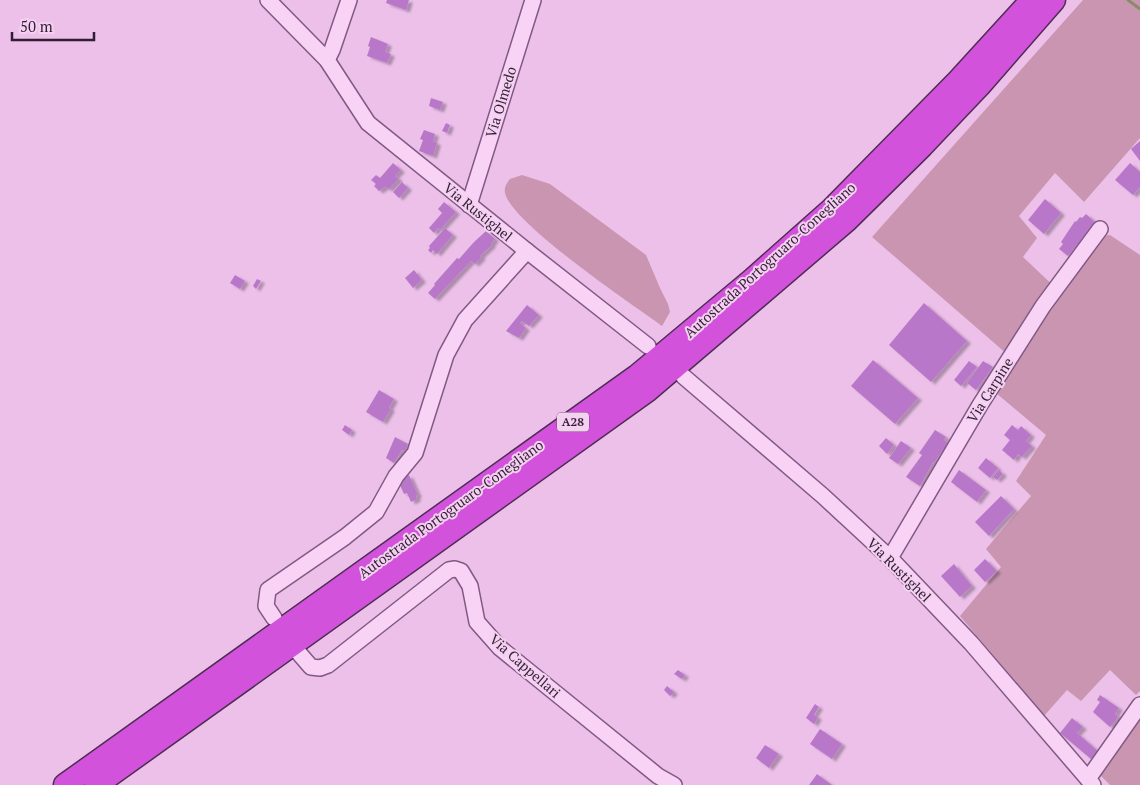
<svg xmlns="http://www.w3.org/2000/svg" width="1140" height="785" font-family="'PT Serif',serif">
<defs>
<filter id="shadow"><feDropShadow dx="4" dy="2.5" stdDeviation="1" flood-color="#0004"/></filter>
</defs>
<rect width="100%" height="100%" fill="#ecc0e9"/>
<!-- green -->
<g fill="#ca95b0">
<path d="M1083,0h57v138l-56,64 -29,-29 -36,43 18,22 -14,19 36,34 42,-55 9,-1 30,20v436l-4,4 -26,-25 -29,31 -14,-11 -23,26 -84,-100 41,-49 -15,-18 45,-53 -15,-15 30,-46 -50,-42 19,-32 -143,-124z"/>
<path d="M522,175l28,9 96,71 14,33 8,16 2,8 -8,14c-30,-22 -150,-102 -157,-133 -1,-6 2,-10 5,-14z"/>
<path d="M1140,712v73h-30l-10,-10z"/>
</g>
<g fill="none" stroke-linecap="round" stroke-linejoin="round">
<!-- stream -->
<path stroke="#888c6b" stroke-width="3" d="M1128,0l12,9"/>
</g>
<!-- building -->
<g fill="#b977ca" filter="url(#shadow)">
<path d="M387,0h22l-3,10 -20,-7z"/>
<path d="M371,37l17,7 -3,8 6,2 -4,9 -20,-7 3,-9 -2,-1z"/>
<path d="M431,98l12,4 -3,8 -11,-4z"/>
<path d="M446,123l4,2 -3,8 -5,-2z"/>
<path d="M424,130l11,4 -2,7 4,2 -4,13 -14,-5 4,-11 -3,-1z"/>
<path d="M1140,141v20l-9,-12z"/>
<path d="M393,163l8,7 -6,6 4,3 -10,10 -4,-2 -6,4 -5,-5 2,-2 -5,-4 5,-5 4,3z"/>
<path d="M1130,163l10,9v15l-7,8 -18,-15z"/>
<path d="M402,182l6,6 -9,10 -6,-6z"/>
<path d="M1045,199l16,14 -17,21 -16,-14z"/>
<path d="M444,202l12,10 -16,18 -2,-2 -4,5 -5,-5 13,-15 -4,-4z"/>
<path d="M1086,214l9,8 -27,34 -9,-7 4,-5 -2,-2 14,-21 1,1 4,-5 2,1z"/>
<path d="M445,228l8,7 -16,19 -4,-4 -2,3 -3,-3 2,-2 -1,-2z"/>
<path d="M486,231l9,8 -4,5 1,1 -12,11 2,1 -7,7 -4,-3 -36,38 -7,-6 7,-8 -1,-1 23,-26 2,1 15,-17z"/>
<path d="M414,270l8,10 -9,8 -8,-10z"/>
<path d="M235,275l10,6 -5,8 -10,-6z"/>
<path d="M257,279l4,2 -5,8 -3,-3z"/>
<path d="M924,303l43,38 -36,41 -42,-37z"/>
<path d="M527,305l12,10 -10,11 -7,-5 -2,2 6,5 -7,10 -13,-7z"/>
<path d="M873,360l45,38 -23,26 -44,-38z"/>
<path d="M969,361l8,6 -16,19 -7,-6z"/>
<path d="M983,361l10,6 -17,23 -9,-7z"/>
<path d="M379,390l15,9 -5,9 2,1 -8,13 -17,-10z"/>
<path d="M345,425l7,5 -3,5 -7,-5z"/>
<path d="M1012,425l6,5 3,-4 10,9 -5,6 6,5 -10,11 -4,-3 -4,6 -12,-10 8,-10 -6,-5z"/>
<path d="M935,430l11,7 -2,3 4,3 -14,20 -1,-1 -13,24 -14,-9 16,-22 -3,-2z"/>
<path d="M395,437l13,7 -3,7 -3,-1 -8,13 -8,-5z"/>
<path d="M886,438l8,7 -7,9 -8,-8z"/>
<path d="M901,441l10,7 -13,16 -9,-6z"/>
<path d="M986,458l12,10 -8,10 -12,-10z"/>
<path d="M959,470l27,20 -9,12 -26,-20z"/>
<path d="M999,470l4,4 -6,6 -4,-3z"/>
<path d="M404,475l1,2 4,-2 9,20 -2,1 1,3 -6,3 -4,-9 -3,1 -6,-13z"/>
<path d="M1001,496l13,13 -25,27 -14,-14z"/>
<path d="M985,559l12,12 -12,11 -11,-12z"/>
<path d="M954,564l18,22 -12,11 -19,-21z"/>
<path d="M678,670l7,5 -3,4 -8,-5z"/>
<path d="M667,686l7,6 -4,4 -6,-6z"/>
<path d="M1100,695l19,13 -4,6 3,2 -2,4 -6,7 -17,-15 7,-10 -3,-2z"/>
<path d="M815,704l4,3 -5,8 4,2 -4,7 -8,-6z"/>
<path d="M1072,718l11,9 -6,6 21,18 -7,8 -31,-26z"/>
<path d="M820,729l22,15 -10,15 -22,-15z"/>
<path d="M765,745l14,9 -10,14 -13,-10z"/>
<path d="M817,774l15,11h-23z"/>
</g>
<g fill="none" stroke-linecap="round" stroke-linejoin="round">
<defs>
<g id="minor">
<path d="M268,0l59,60 41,63 159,128 121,95"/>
<path d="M327,60l5,-10 17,-50"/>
<path d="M469,205l64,-205"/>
<path d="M683,376l140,120 67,62 81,85 122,142"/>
<path d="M890,558l90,-153 63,-99 57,-77"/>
<path d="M274,618l-8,-12 2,-16 77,-53 31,-25 20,-36 19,-23 31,-98 19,-35 62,-69"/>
<path d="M298,652l13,15 9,1 8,-3 121,-95 6,-1 6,2 9,15 7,36 23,26 158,128 16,9"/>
<path d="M1088,779l52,-74"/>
</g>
<g id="highway">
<path d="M65,785l572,-409 115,-96 80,-71 127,-129 73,-80"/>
<path d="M96,785l552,-395 198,-169 76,-75 57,-60 75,-86"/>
</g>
</defs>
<!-- minor casing -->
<use href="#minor" stroke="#815985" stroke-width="18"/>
<!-- highway casing -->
<use href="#highway" stroke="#4d2d53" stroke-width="25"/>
<!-- minor -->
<use href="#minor" stroke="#f8d3f5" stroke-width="15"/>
<!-- highway -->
<use href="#highway" stroke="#d252db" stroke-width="22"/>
</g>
<g text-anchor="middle" stroke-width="4" stroke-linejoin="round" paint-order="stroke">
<!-- shield labels -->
<rect fill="#f4d0f1" stroke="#6c536d" stroke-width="1" x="557" y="412.5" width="32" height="19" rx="4"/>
<g font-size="12" font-weight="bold" fill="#321d35">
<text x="573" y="426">A28</text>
</g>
<!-- street labels -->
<g font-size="14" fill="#321d35" stroke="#f4d0f1">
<text transform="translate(501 102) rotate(-73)" y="5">Via Olmedo</text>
<text transform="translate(478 212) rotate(39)" y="5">Via Rustighel</text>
<text transform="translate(770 260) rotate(-42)" y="5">Autostrada Portogruaro-Conegliano</text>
<text transform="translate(990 390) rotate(-58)" y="5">Via Carpine</text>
<text transform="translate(451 509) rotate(-36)" y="5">Autostrada Portogruaro-Conegliano</text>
<text transform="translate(899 570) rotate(45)" y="5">Via Rustighel</text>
<text transform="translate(525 666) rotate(41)" y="5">Via Cappellari</text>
</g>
</g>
<!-- scale -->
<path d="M12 32v8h82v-8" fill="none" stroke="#321d35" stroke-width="2.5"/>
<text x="20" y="32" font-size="15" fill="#321d35" stroke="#f4d0f1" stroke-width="4" paint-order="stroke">50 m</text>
</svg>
